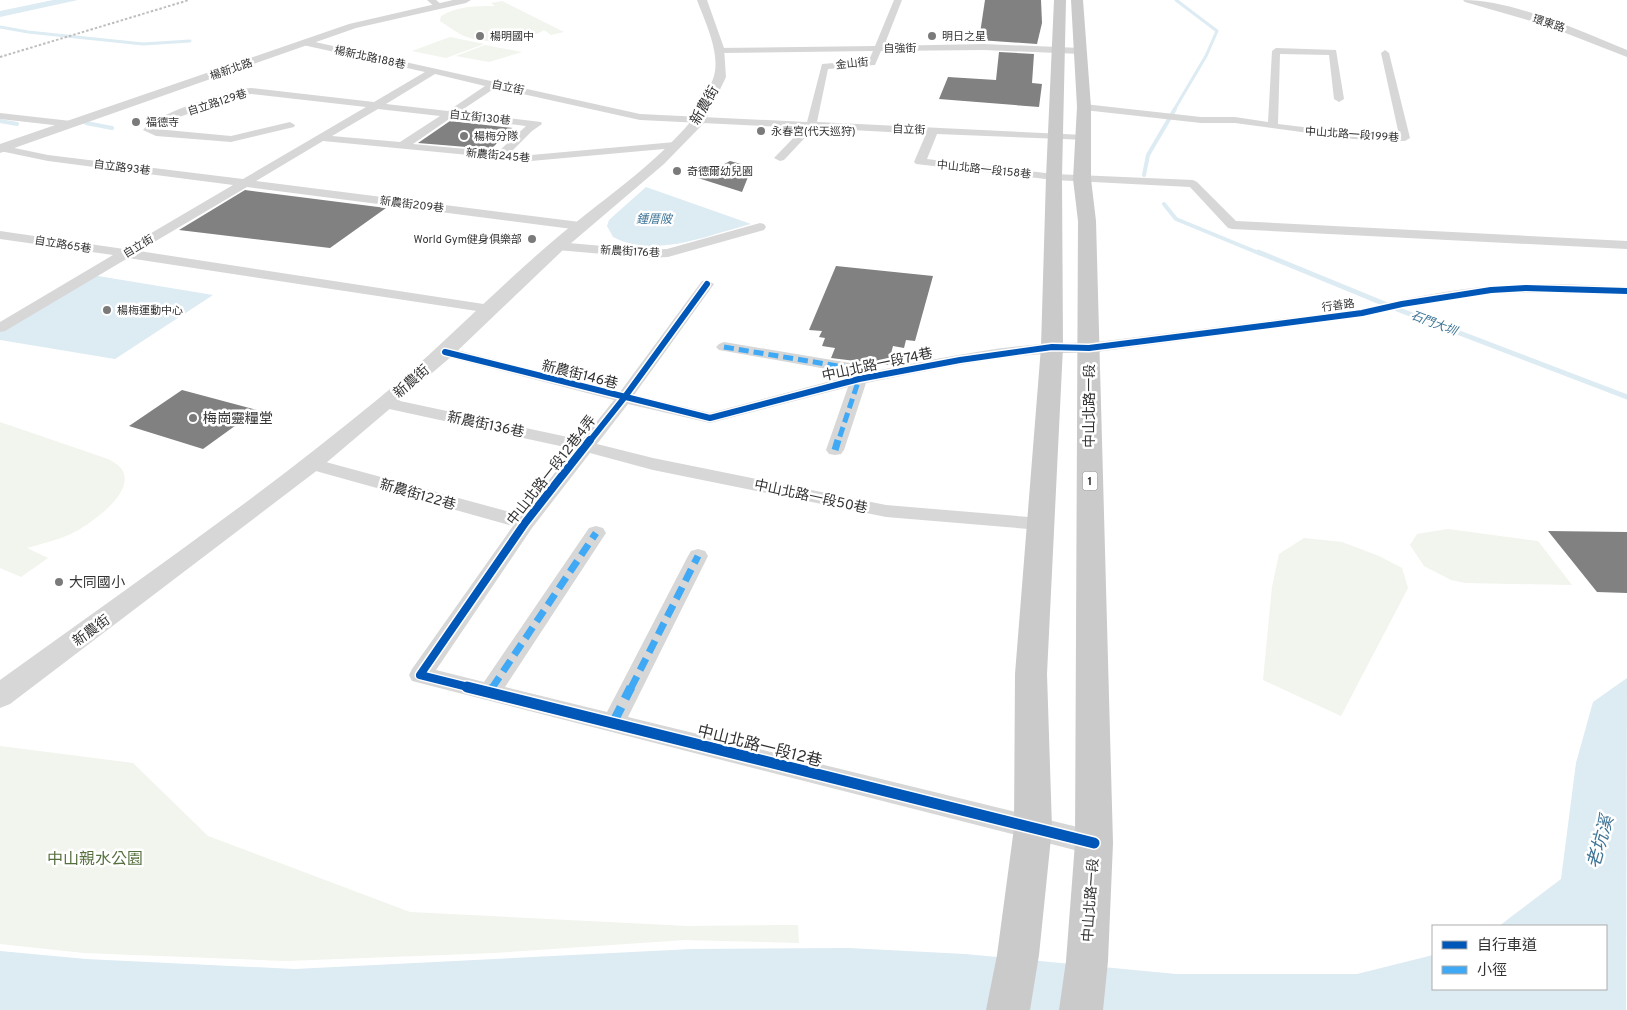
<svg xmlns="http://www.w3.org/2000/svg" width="1627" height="1010" font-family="Overpass,'Noto Sans TC',sans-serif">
<rect width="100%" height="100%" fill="#fff"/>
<!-- green -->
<g fill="#f1f5ed">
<path d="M502,1l62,31 -13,3 -7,-5c-19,12 -55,15 -77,7 -9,-3 -19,-11 -27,-16l1,-5c16,-10 36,-10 54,-10l-4,-3z"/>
<path d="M450,37l34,7 -38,14 -34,-7z"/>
<path d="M485,45l37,7 -33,10 -33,-6z"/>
<path d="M0,422l108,37c46,21 -15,64 -37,75 -14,6 -30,10 -44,14l21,10 -27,19 -21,-9z"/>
<path d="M1448,529l90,12 34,44 -107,-2 -14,-3 -27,-14 -14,-21 7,-11z"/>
<path d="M1304,538l38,4 37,14 23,12 6,20 -67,128 -78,-36 9,-93 7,-33z"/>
<path d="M0,746l133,17 75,73 202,76 277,14 111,-1 1,18 -114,-3 -191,13 -208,8 -202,-8 -84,-9z"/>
</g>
<!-- water -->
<g fill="#ddebf3">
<path d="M53,0h25l-78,17v-6z"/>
<path d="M646,187l105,37c-44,11 -95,35 -138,13l-6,-11 2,-6z"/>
<path d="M86,274l127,21 -98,64 -115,-19v-14z"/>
<path d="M1627,678l-1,332h-1626v-59l86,8 209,10 397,-20 157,-1 116,6 211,20h181l76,-19v34h173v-63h-107l62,-47 15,-116 17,-61z"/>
</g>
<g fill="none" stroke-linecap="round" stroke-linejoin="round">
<!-- stream-far2 -->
<g stroke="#ddebf3" stroke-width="3">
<path d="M0,27l28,5 115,12 47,-3"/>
<path d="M1174,110l32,-54 11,-25 -41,-31"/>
</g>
<!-- stream-far1 -->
<g stroke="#ddebf3" stroke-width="4">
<path d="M0,121l17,3"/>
<path d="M86,123l26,5"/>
<path d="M1144,175l4,-20 27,-46"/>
<path d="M1164,204l12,15 85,35"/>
</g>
<!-- stream -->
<path stroke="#ddebf3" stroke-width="5" d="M1258,252l144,59 225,86"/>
</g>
<!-- building -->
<g fill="#818181">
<path d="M985,0h56l1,23 -5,21 -58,-4z"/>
<path d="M999,52l35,2 -2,29 10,1 -3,23 -100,-8 9,-22 48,3z"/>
<path d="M450,121l63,7 -22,21 -73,-6z"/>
<path d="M730,161l22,6 -10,25 -44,-14z"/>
<path d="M245,190l141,18 -56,40 -151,-18z"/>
<path d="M836,266l97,10 -18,65 -9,-1 -2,8 -11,-2 -5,19 -57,-7 4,-10 -13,-2 3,-8 -6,-1 3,-6 -13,-1z"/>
<path d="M182,390l75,20 -54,39 -74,-23z"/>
<path d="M1548,531l79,1v61l-30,-1z"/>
</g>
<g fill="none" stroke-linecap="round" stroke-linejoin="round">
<!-- minor -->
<g fill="#d7d7d7" fill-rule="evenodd">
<path d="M427,0h9l6,5 -7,2z"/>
<path d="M894,0h8l-18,46 100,-2 97,4 4,3 -4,3 -97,-4 -103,1 -6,14 -47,4 -11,53 267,13 4,1 1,2 -1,2 -151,-6 -10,25 127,15 139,6 4,2 39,39 391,20v8l-395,-20 -4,-1 -38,-41 -136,-7 -138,-16 -2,-2 12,-28 -112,-6 -30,32 -4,1 -6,-3 29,-30 -163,-8 -145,-32 -36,24 82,10 1,2 -10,7 -22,22 21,2 144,-13 5,3 -5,3 -144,13 -208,-20 -67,40 324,41 6,4 -6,4 -333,-43 -108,64 351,54 5,1 2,3 -2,3 -5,1 -362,-55 -123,73 -5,1v-10l113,-67 -113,-16v-8l124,18 109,-64 -185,-24 -48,-10v-6l48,10 195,24 123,-72 -115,-13 -9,1 -60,21 -26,13 75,7 59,-14 5,3 -1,2 -63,15 -75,-6 -13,-6c14,-17 75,-35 98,-41l10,-1 123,14 51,-30 -122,-27 -1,-2 4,-3 334,74 167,8 15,-58 47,-4 4,-9 -154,2 -3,-1v-4l159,-2zM435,74l50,12 -37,25 -62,-7zM378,109l62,7 -40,26 -68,-6zM452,117l74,9 -28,26 -85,-8z"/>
<path d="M1276,48l60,2 8,49 -5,3 -5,-3 -5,-44 -49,-1 -2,70 75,9 46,2 -18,-82 4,-3 4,3 21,85 -5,3 -52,-2 -118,-16h-34l-117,-13 -5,-3 5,-3 117,13h34l33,5 4,-71z"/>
<path d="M0,113l71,8 5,3 -5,3 -71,-8z"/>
<path d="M760,223l4,1 2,3 -2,3 -96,27 -19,1 -92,-8 -7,-4 7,-4 92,8 18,-1z"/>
<path d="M707,280l7,4 -80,111 76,18 140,-37 -1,-3 -130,-23 -3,-3 3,-3 5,-2 132,22 6,2 3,7c74,-14 149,-32 224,-30l273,-34c43,-10 88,-20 132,-23 44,-4 89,-1 133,1v8c-44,-1 -89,-4 -134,-1 -43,3 -88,14 -131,23l-273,36c-75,-2 -150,16 -223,30l-22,67 -3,4 -6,1 -6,-1 -3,-4 22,-63 -138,36 -82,-19 -31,40 56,14 233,47 155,13 7,1 3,5 -3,5 -7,1 -155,-13 -233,-47 -63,-17 -58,75 -96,142 48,12 105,-154 7,-2 7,2 3,5 -101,154 102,25 81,-156 3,-5 7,-2 7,2 3,5 -80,161 466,114 9,4 4,8 -4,8 -9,4 -682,-174 -3,-6 3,-6 101,-143 -208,-58 -3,-4 3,-4 6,-2 210,57 53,-66 -194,-42 -2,-4 2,-4 6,-1 196,42 32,-40 -174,-45 -3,-3 3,-3 5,-2 175,45 82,-111z"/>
</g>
<!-- tertiary -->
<g fill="#d7d7d7" fill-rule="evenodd">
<path d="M453,0h18l-5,3 -110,25 -356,125v-9l349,-120z"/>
<path d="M697,0h10l17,48 2,29 -22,46 -40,41 -101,86 -111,106 -133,113 -309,235 -10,4v-28c127,-92 257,-181 378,-281 61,-50 115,-107 175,-158 46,-39 100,-74 139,-121 8,-11 16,-28 21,-41 9,-24 -8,-57 -16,-79z"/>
<path d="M1463,0c51,0 117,31 164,50v7l-82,-32 -80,-23z"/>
</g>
<!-- primary -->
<g fill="#cacaca" fill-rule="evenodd">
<path d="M1054,0h12l-4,177 1,170 -16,327 5,154 -13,127 -9,55h-44l11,-55 17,-127 1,-154 26,-327 5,-170z"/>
<path d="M1071,0h12l8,107v72l5,42 17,622 -5,118 -5,49h-44l7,-49 9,-118 3,-622 -5,-42 4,-72z"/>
</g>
<!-- rail -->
<path stroke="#bebebe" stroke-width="2" stroke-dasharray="2.5 2" stroke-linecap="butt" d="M0,57l189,-57"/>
<!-- quiet-far2 -->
<path stroke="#3fa9f5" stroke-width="5" stroke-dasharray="10 5" stroke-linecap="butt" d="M724,347l132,22 3,10 -21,63"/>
<!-- quiet-far1 -->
<g stroke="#3fa9f5" stroke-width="7" stroke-dasharray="13 7" stroke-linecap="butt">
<path d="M835,450l3,-10"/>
<path d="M492,688l104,-155"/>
<path d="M631,688l67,-132"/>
</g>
<!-- quiet -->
<g stroke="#3fa9f5" stroke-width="9" stroke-dasharray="18 9" stroke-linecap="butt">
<path d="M489,692l4,-5"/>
<path d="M613,723l18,-36"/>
</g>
<defs>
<g id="cycleway-far2">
<path d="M445,352l265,66 149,-39 101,-19 92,-13 37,1 181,-23 92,-12 40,-9 89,-14 35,-2 101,3"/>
<path d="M589,442l35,-44 83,-114"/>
</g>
<path id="cycleway-far1" d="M472,688l-52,-13 105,-152 65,-83"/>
<path id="cycleway" d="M467,687l627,156"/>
</defs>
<!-- cycleway-far2 casing -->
<use href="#cycleway-far2" stroke="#fff" stroke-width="9"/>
<!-- cycleway-far1 casing -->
<use href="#cycleway-far1" stroke="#fff" stroke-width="11"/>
<!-- cycleway casing -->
<use href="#cycleway" stroke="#fff" stroke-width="14"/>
<!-- cycleway-far2 -->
<use href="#cycleway-far2" stroke="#0057b8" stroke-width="6"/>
<!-- cycleway-far1 -->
<use href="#cycleway-far1" stroke="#0057b8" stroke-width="8"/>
<!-- cycleway -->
<use href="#cycleway" stroke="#0057b8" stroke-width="11"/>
</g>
<!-- markers -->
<g fill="#7a7a7a" stroke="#fff" stroke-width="2">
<circle cx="480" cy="36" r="5"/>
<circle cx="932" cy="36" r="5"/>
<circle cx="136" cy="122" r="5"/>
<circle cx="761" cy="131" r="5"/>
<circle cx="464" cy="136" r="5"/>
<circle cx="677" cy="171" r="5"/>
<circle cx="532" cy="239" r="5"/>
<circle cx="107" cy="310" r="5"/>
<circle cx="193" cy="418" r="5"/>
<circle cx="59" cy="582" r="5"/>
</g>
<g text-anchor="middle" stroke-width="5" stroke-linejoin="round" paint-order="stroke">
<!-- far-street labels -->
<g font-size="11" fill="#333" stroke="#fff">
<text transform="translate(1549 23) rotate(18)" y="4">環東路</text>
<text transform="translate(900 48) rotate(-1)" y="4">自強街</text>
<text transform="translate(370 57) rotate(12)" y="4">楊新北路188巷</text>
<text transform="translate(852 63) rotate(-6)" y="4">金山街</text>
<text transform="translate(231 69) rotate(-19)" y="4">楊新北路</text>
<text transform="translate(508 87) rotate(12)" y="4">自立街</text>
<text transform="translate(217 102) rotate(-18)" y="4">自立路129巷</text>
<text transform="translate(480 117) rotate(6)" y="4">自立街130巷</text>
<text transform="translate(909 129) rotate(2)" y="4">自立街</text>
<text transform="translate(1352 134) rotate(4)" y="4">中山北路一段199巷</text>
<text transform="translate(498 155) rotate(5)" y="4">新農街245巷</text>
<text transform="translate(122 167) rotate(7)" y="4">自立路93巷</text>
<text transform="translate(984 169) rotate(6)" y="4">中山北路一段158巷</text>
<text transform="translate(412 204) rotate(7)" y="4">新農街209巷</text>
<text transform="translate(63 244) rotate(9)" y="4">自立路65巷</text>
<text transform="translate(138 246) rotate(-31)" y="4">自立街</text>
<text transform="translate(630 251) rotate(3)" y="4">新農街176巷</text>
<text transform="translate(1338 305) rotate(-8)" y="4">行善路</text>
</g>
<!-- far-poi labels -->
<g font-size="11" fill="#333" stroke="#fff" text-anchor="start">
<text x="490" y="40">楊明國中</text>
<text x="942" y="40">明日之星</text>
<text x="146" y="126">福德寺</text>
<text x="771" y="135">永春宮(代天巡狩)</text>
<text x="474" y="140">楊梅分隊</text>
<text x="687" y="175">奇德爾幼兒園</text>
<text x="522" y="243" text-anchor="end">World Gym健身俱樂部</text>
<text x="117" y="314">楊梅運動中心</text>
</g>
<!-- far-water labels -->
<g font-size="12" font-style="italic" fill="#3f7597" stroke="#fff">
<text x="654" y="223">鍾厝陂</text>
<text transform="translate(1434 323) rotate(21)" y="4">石門大圳</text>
</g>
<!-- shield labels -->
<rect fill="#fff" stroke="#707070" stroke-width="1" x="1082.5" y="471.5" width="15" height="19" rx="4"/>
<g font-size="12" font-weight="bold" fill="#333">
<text x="1090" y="485">1</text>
</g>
<!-- street labels -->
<g font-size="14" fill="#333" stroke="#fff">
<text transform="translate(704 105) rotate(-60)" y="5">新農街</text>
<text transform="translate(877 364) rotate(-12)" y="5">中山北路一段74巷</text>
<text transform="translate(580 374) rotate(14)" y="5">新農街146巷</text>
<text transform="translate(411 381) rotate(-41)" y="5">新農街</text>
<text transform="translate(1089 406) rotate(-90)" y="5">中山北路一段</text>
<text transform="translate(486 424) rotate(12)" y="5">新農街136巷</text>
<text transform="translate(551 470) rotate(-52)" y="5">中山北路一段12巷4弄</text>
<text transform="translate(418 494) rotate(16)" y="5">新農街122巷</text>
<text transform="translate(811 496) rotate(12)" y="5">中山北路一段50巷</text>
<text transform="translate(91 630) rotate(-36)" y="5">新農街</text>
<text transform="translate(1090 900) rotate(-86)" y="5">中山北路一段</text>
</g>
<!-- poi labels -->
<g font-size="14" fill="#333" stroke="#fff" text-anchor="start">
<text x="203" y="423">梅崗靈糧堂</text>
<text x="69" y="587">大同國小</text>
</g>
<!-- near-street labels -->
<g font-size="16" fill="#333" stroke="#fff">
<text transform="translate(760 745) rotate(14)" y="6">中山北路一段12巷</text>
</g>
<!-- near-park labels -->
<g font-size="16" fill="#56703f" stroke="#fff">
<text x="95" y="864">中山親水公園</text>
</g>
<!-- near-water labels -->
<g font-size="18" font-style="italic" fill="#3f7597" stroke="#fff">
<text transform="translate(1600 842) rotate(-74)" y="6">老坑溪</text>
</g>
</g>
<!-- legend -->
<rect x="1432" y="925" width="175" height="65" fill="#ffffff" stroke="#adadad"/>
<rect x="1442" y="941" width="25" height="8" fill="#0057b8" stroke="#adadad"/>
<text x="1477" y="950" font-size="15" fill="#333333">自行車道</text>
<rect x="1442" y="966" width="25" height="8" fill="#3fa9f5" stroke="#adadad"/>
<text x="1477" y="975" font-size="15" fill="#333333">小徑</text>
</svg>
